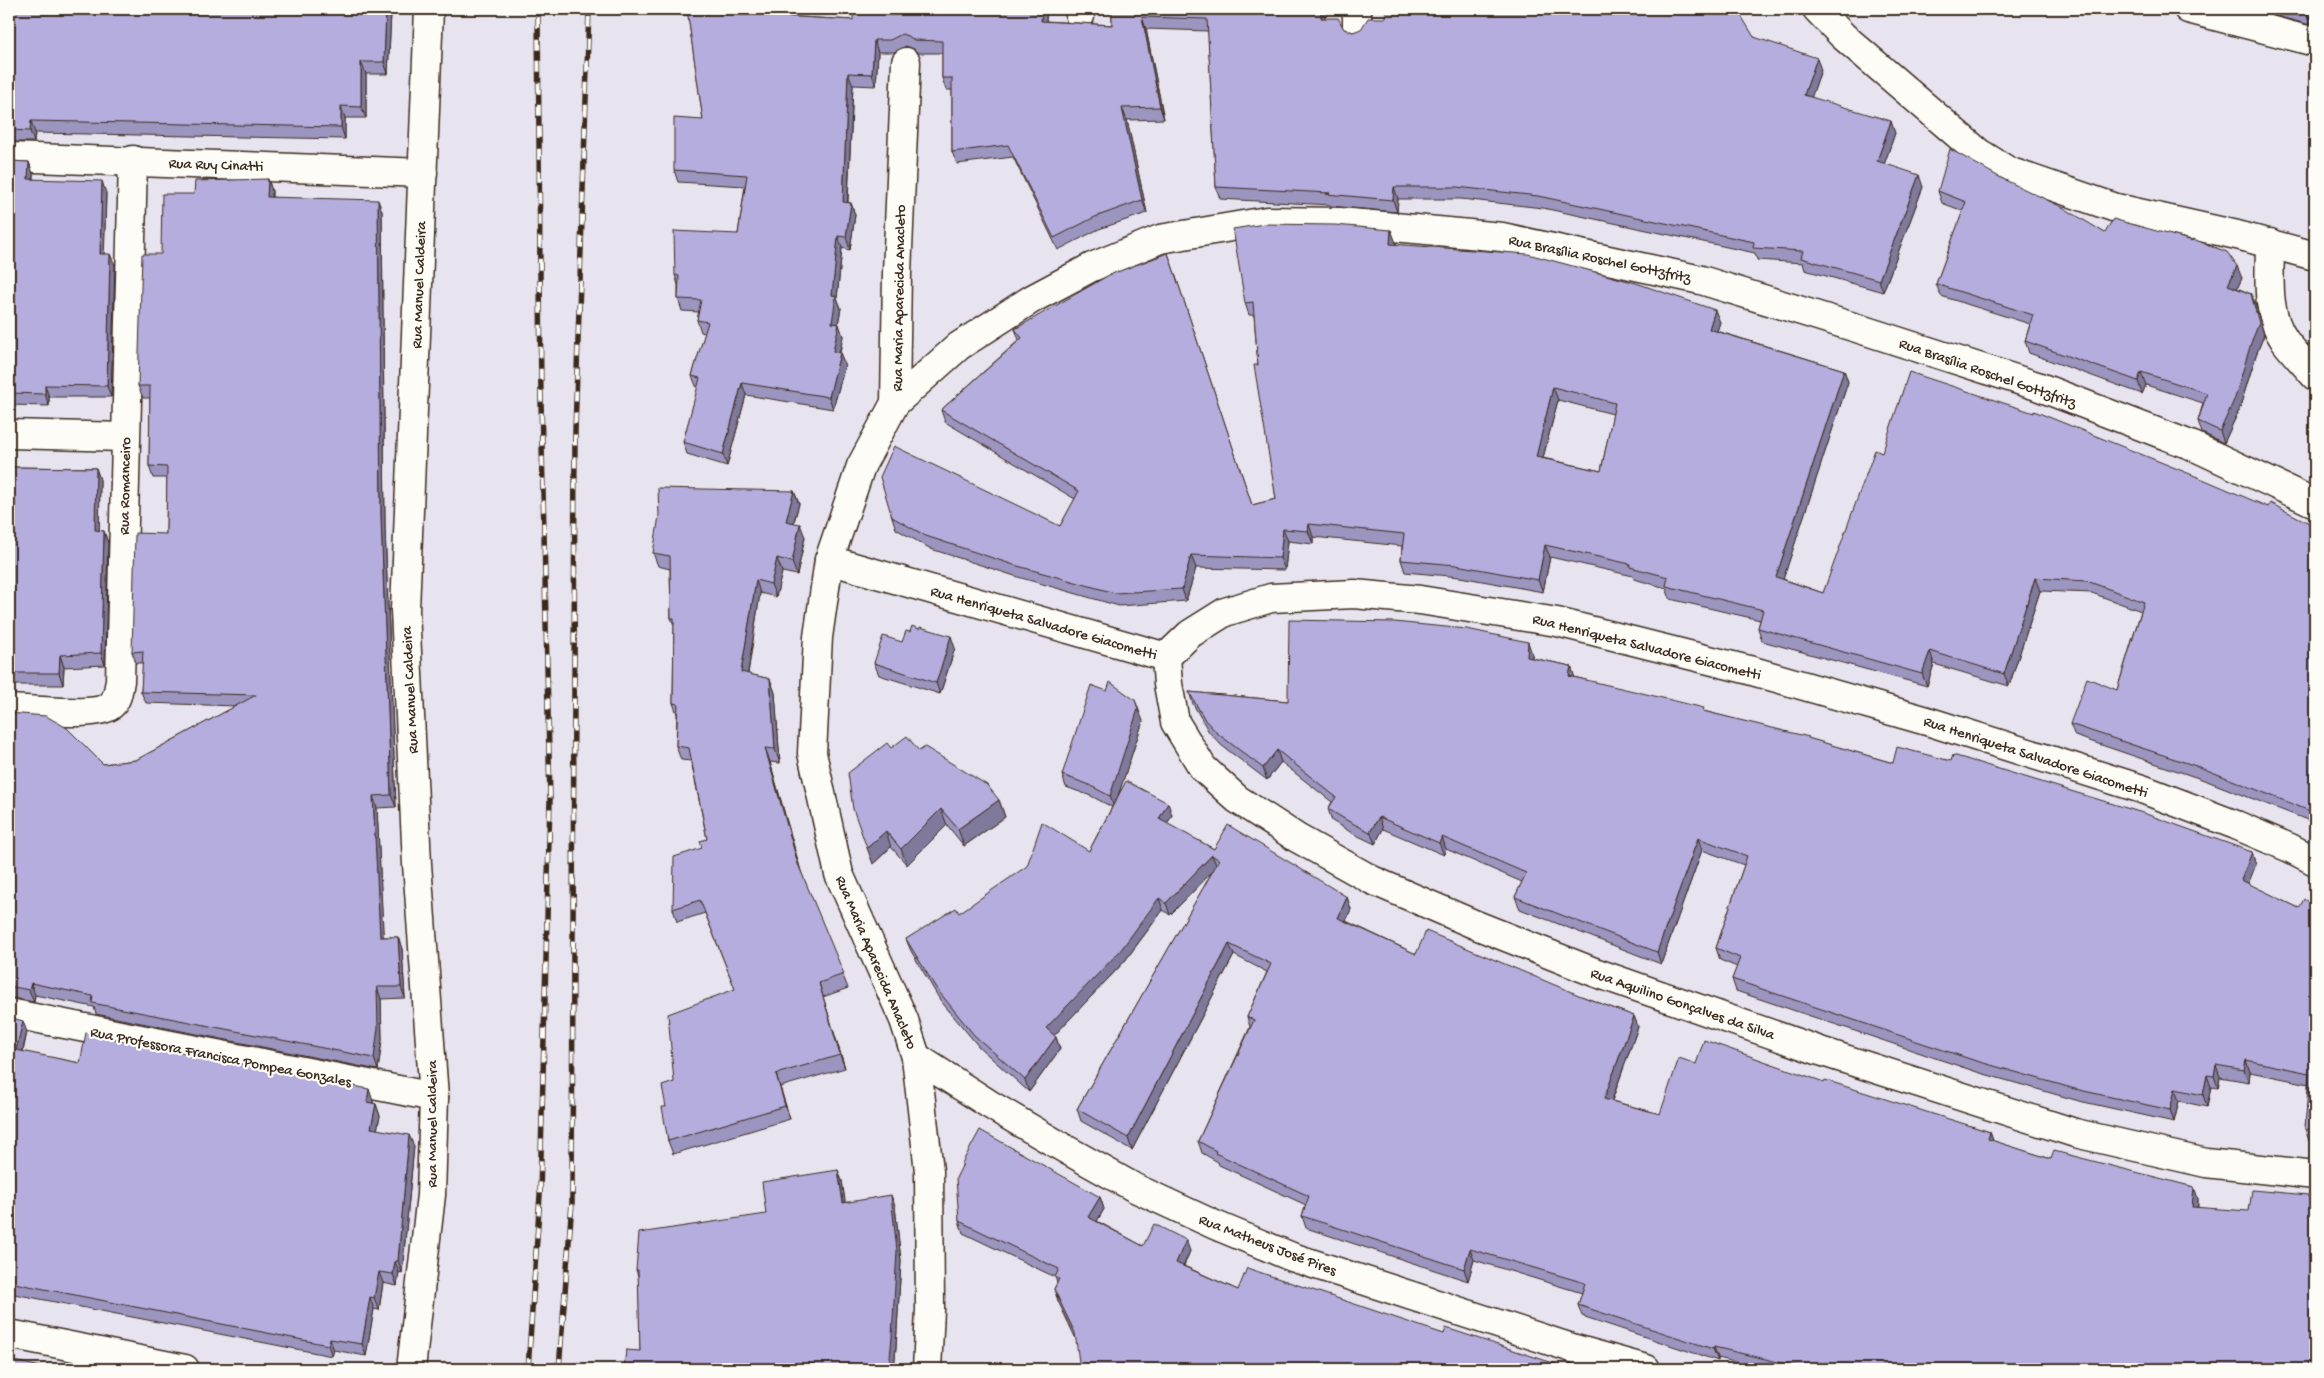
<svg xmlns="http://www.w3.org/2000/svg" width="2324" height="1378" font-family="'Gochi Hand',sans-serif">
<rect width="100%" height="100%" fill="#e7e4f0"/>
<filter id="ink" filterUnits="userSpaceOnUse"><feTurbulence type="fractalNoise" baseFrequency=".02" numOctaves="2"/><feDisplacementMap in="SourceGraphic" scale="10" xChannelSelector="R" yChannelSelector="G"/><feConvolveMatrix kernelMatrix="1 2 1 2 8 2 1 2 1" color-interpolation-filters="sRGB"/></filter>
<g filter="url(#ink)">
<g fill="none" stroke-linecap="round" stroke-linejoin="round">
<defs>
<g id="street">
<path d="M1817,9l26,27 136,117 29,18 108,37 121,27 78,21"/>
<path d="M2188,9l127,33"/>
<path d="M1080,16v-7"/>
<path d="M1357,28v-19"/>
<path d="M906,62l-9,211 -2,130 -34,63 -32,94 -11,77 -6,116 27,121 65,146 12,37 13,114 1,139 -3,59"/>
<path d="M9,157l414,16"/>
<path d="M2270,243c0,32 -5,70 15,98 9,12 20,23 30,35"/>
<path d="M895,403l64,-57 73,-47 60,-32 68,-28 107,-18 73,1 162,15 199,43 159,49 177,57 156,60 122,57"/>
<path d="M9,434l116,3"/>
<path d="M829,560l337,97 24,-23 35,-22 46,-14 83,-4 66,6 137,22 192,48 178,51 215,68 94,36 54,23 25,13"/>
<path d="M1166,657l2,27 7,38 28,46 34,31 60,39 75,42 104,45 118,47 226,79 255,82 131,30 109,12"/>
<path d="M9,709c20,1 87,8 101,-3 8,-6 8,-16 10,-25l13,-521"/>
<path d="M9,1013l425,84"/>
<path d="M916,1057l73,47 78,46 68,38 80,37 77,32 283,92 71,20"/>
<path d="M9,1334l176,35"/>
<path d="M411,1369l20,-174 3,-98 -17,-233 -12,-254 24,-601"/>
</g>
</defs>
<!-- street casing -->
<use href="#street" stroke="#3b2a1e" stroke-width="31"/>
<!-- street -->
<use href="#street" stroke="#fdfcf7" stroke-width="28"/>
<defs>
<g id="rail">
<path d="M528,1369l12,-174 10,-395 -9,-400 -3,-391"/>
<path d="M559,1369l13,-166 3,-772 14,-422"/>
</g>
</defs>
<!-- rail casing -->
<use href="#rail" stroke="#3b2a1e" stroke-width="5.5"/>
<!-- rail -->
<use href="#rail" stroke="#fdfcf7" stroke-width="4" stroke-dasharray="11" stroke-linecap="butt"/>
</g>
<!-- wall -->
<g fill="#9c95bf" stroke="#3b2a1e" fill-rule="evenodd">
<path d="M9,9l382,4 -3,61h-22v44h-21v21l-310,-6 -1,9h-25z"/>
<path d="M668,9h117l-1,7 69,4 194,-11 -1,12 66,4v-16h213v9l19,11 9,3 401,5 67,33 -10,27 84,36 -11,31 39,23 -40,105 -78,-22 -2,-7 -46,-3 -2,-7 -212,-45 -82,-9h-63l-1,13 -67,-6v-1l-110,-6 -4,-12 -8,-156 -62,-2 18,90 -37,1 20,93 -48,16 -41,21 -45,-93 -56,7 -5,-12v-62h-6l-4,-12v-25h-24l-4,-4 -8,-3 -12,6h-16l-2,34 -23,-1 -5,117 3,1 4,12 -5,35 -8,-2 -3,31 -2,19 4,10 -3,16 5,12 -3,17 5,12 -12,44 -87,-14 -19,71 -40,-12 -4,-12 15,-54h-1l-5,-12 13,-43 -4,-1 -4,-12 2,-8 -17,-1 -4,-12v-14l-3,-10 63,-41 7,-48 -67,-4 -4,-12 29,-50 -15,-105 -18,-1z"/>
<path d="M2250,9h65v14l-4,-1 -1,3z"/>
<path d="M9,161l20,1 4,12v5l73,14 -2,61 11,11 -4,132h-62v9l-40,-1z"/>
<path d="M2001,178l104,55 137,45 -5,10 14,6 5,12 8,29 -8,20 -17,55 -15,33 -22,-10 -4,-12 5,-18 -57,-18 -4,9 -113,-41 -4,-12 5,-17 -89,-28 -5,-12 27,-73 -21,-8 -4,-12z"/>
<path d="M268,179l4,12v6l110,14 3,318 11,278 -19,1 6,129h15l4,12 3,49 -24,1 1,41 -4,30 -282,-56 -2,-7 -59,-12 -1,7 -22,-4h-3v-285l94,51 33,-4 100,-54 -90,-3 -5,-11 2,-29h-7l-4,-11 34,-118 1,-56h-14l-4,-12 1,-68h-7l-5,-12 23,-132 33,-60z"/>
<path d="M1391,230l5,14 324,78 -3,9 127,39 4,12 -65,197 40,14 59,-140 386,54 47,19v297l-108,-42 -132,-45 -5,-12 47,-34 24,-79 -49,-18 -52,-2 -31,95 -75,-22 -7,22 -165,-45 -4,-13 2,-8 -90,-21 -4,-11 -32,-9 -1,-3 -83,-19 -7,35 -83,-15 -55,-5 -4,-12 1,-14 -89,-9v7l-25,-3 -3,29 -89,-2 -10,33 -67,5 -101,-29 -87,-28 -35,-20 -4,-12 168,9 15,-27 -130,-77 -4,-12 78,-70 -4,-11 153,-76 84,252 24,-6 -18,-134 -4,-50h-5l-4,-12zM1558,400l55,14 -12,57 -58,-13z"/>
<path d="M9,467l87,1 4,12 -1,51h5l4,12 -3,122 -41,2 -1,18h-54z"/>
<path d="M794,491l5,13 -5,18 11,15 -8,38 -15,-3 -6,25 -16,-4 -12,81 22,5 5,14 5,70 -10,-1 31,110 47,116 -25,9 22,71 -65,19 10,32 -117,35 -5,-13 -2,-34 8,-25 61,-93 -30,-76 -28,9 -4,-13 29,-61 5,-9 -16,-78 -10,-1 -5,-14 1,-32 -4,-11 1,-78 -3,-7 -1,-49 -12,-3 -5,-13z"/>
<path d="M902,642l53,6 -15,46 -61,-19 -5,-12z"/>
<path d="M1532,654v4l39,8 3,11 236,62 83,24 359,89 4,12 -8,20 51,24 16,-3v236h-6l-4,-12 4,-45 -59,-12 -1,10 -29,-5 -2,11 -7,-1 -4,20 -28,-6 -5,21 -95,-21 -102,-29 -241,-81 -4,-12 5,-12 -17,-7 -4,-12 28,-83 -42,-15 -41,114 -141,-55 -5,-12 7,-15 -76,-33 -2,6 -61,-26 -8,15 -23,-11 -20,-12 -4,-12 4,-7 -51,-40 -14,18 -46,-35 -12,-13 -16,-28 -4,-12 99,9z"/>
<path d="M1143,721l-25,74 54,20 -5,9 47,25 133,48 4,12 -5,12 70,33 165,42 53,20 4,11 -26,74 48,13 36,-50 128,18 166,50 3,9 58,18 143,28 4,12v8l117,162h-552l-45,-11v3l-136,-45 -4,-11 4,-12 -108,-33 -6,21 -162,-53 -4,-12 4,-11 -87,-40 -1,-3 -16,-9 -4,-12 52,-114 -3,-10 20,-45 -33,-17 -102,195 -51,-29 -4,-12 136,-238 -43,44 -7,-5 -39,52 -70,73 2,2 4,12 -31,43 -50,-45 -39,-47 -29,-49 -5,-12 53,-26 130,-62 23,-44 -21,-11 -25,-9 -4,-12z"/>
<path d="M891,748l28,3 80,49 6,17 -41,29 -17,-21 -40,40 -16,-18 -18,17z"/>
<path d="M9,1017l18,15 -4,20 57,11 293,38v2l3,1 4,12 -3,13 37,17 -12,127 -3,-1 -2,14 -14,-3 -4,27 -5,-1 -8,47 -32,-6 -2,6 -323,-63z"/>
<path d="M962,1163l138,34 4,12 -7,12 46,25 47,5 -6,15 54,24 206,44 112,30 -481,-27 -17,-36 -4,-12 3,-6 -2,-6 -92,-44 -4,-12 3,-56z"/>
<path d="M838,1170l4,11 3,21 50,4 6,55 -5,86 -2,22h-270l16,-18 -1,-72 -3,-9 130,-56z"/>
</g>
<!-- shaded-wall -->
<g fill="#7f799b" stroke="#3b2a1e">
<path d="M386,9h3l2,4 -3,61 -4,-12z"/>
<path d="M779,9h6l-2,19 -4,-12z"/>
<path d="M1042,9h5l-2,24 -4,-12z"/>
<path d="M1321,9h4v21l-4,-12z"/>
<path d="M2306,11l5,11 -1,3 -4,-12z"/>
<path d="M1142,17l4,12 18,90 -4,-12z"/>
<path d="M874,40l4,12 -2,34 -4,-12z"/>
<path d="M1817,58l4,12 -13,37 -4,-12z"/>
<path d="M361,62l5,12v44l-5,-11z"/>
<path d="M848,73l5,12 -6,129 -4,-12z"/>
<path d="M341,106l4,12v21l-4,-12z"/>
<path d="M1122,108l5,12 20,93 -5,-13z"/>
<path d="M31,121l4,12 -1,9 -4,-11z"/>
<path d="M1891,121l4,12 -14,41 -4,-13z"/>
<path d="M29,162l4,12 -1,16 -4,-11z"/>
<path d="M1919,175l4,12 -40,105 -4,-12z"/>
<path d="M268,179l4,12 -1,18 -4,-12z"/>
<path d="M102,181l4,12 -2,72 -4,-11z"/>
<path d="M1394,187l4,12 -1,13 -4,-12z"/>
<path d="M378,200l4,11 3,318 11,278 -5,-12 -10,-278z"/>
<path d="M851,203l4,12 -5,35 -4,-13z"/>
<path d="M1391,230l5,13 -1,13 -5,-12z"/>
<path d="M838,236l4,12 -5,50 4,10 -5,27 -4,-12v-28z"/>
<path d="M110,254l5,11 -4,132 -4,-11z"/>
<path d="M2237,266l5,12 -9,20 -5,-13z"/>
<path d="M2251,294l5,12 8,29 -8,20 -17,55 -15,33 -4,-12z"/>
<path d="M1715,310l5,12 -6,19 -5,-12z"/>
<path d="M839,324l4,12 -6,27 -4,-12z"/>
<path d="M840,353l5,12 -12,44 -4,-12z"/>
<path d="M1844,370l4,12 -68,207 -4,-12z"/>
<path d="M2141,372l5,13 -4,9 -4,-13z"/>
<path d="M742,383l4,12 -19,71 -4,-12z"/>
<path d="M45,385l4,12v9l-4,-12z"/>
<path d="M1553,387l5,13 -18,69 -4,-12z"/>
<path d="M96,468l4,12 -1,62 -4,-12z"/>
<path d="M794,491l5,13 -9,30 -4,-13z"/>
<path d="M800,524l5,13 -8,38 -5,-13z"/>
<path d="M1309,524l4,13v7l-5,-13z"/>
<path d="M1283,529l5,12 -3,29 -5,-12z"/>
<path d="M104,531l4,12 -3,122 -4,-12z"/>
<path d="M1545,545l5,12 -7,35 -5,-12z"/>
<path d="M1191,555l5,13 -10,33 -4,-12z"/>
<path d="M777,558l5,14 -6,25 -5,-13z"/>
<path d="M2035,578l5,13 -31,95 -5,-12z"/>
<path d="M756,580l4,13 -14,92 -5,-13z"/>
<path d="M951,636l4,12 -15,46 -4,-11z"/>
<path d="M1528,642l4,12v14l-5,-11z"/>
<path d="M1930,651l4,13 -7,22 -5,-12z"/>
<path d="M60,655l4,12 -1,18 -4,-12z"/>
<path d="M1571,666l4,12 -6,-2z"/>
<path d="M770,679l5,14 5,70 -5,-14z"/>
<path d="M1135,700l8,21 -29,87 -4,-12z"/>
<path d="M765,748l5,14 33,116 -5,-14z"/>
<path d="M1277,750l4,12 -14,18 -4,-12z"/>
<path d="M373,796l4,12 7,141 -4,-12z"/>
<path d="M999,800l6,17 -41,29 -6,-17z"/>
<path d="M1168,803l4,12 -9,16 -4,-12z"/>
<path d="M941,809l6,16 -40,40 -6,-16z"/>
<path d="M1379,817l4,12 -8,15 -5,-12z"/>
<path d="M886,831l5,16 -18,17 -6,-16z"/>
<path d="M1442,837l4,12 -2,6 -5,-12z"/>
<path d="M1698,838l4,12 -41,114 -4,-12z"/>
<path d="M2252,852l4,12 -11,28 -4,-12z"/>
<path d="M1212,855l5,12 -47,48 -4,-12z"/>
<path d="M1347,897l4,12 -9,20 -4,-11z"/>
<path d="M1159,898l4,12 -39,52 -74,78 -4,-12z"/>
<path d="M398,937l4,12 3,49 -4,-11z"/>
<path d="M1229,944l5,11 -102,195 -4,-12z"/>
<path d="M31,983l4,12 -1,7 -5,-12z"/>
<path d="M819,983l4,14 22,71 -5,-13z"/>
<path d="M377,987l4,12 1,41 -4,30 -4,-12z"/>
<path d="M1634,1016l4,11 -30,84 -4,-12z"/>
<path d="M23,1021l4,11 -7,30 -4,-12z"/>
<path d="M1056,1037l4,12 -31,43 -4,-12z"/>
<path d="M2246,1060l4,12 -1,10 -5,-12z"/>
<path d="M2216,1065l4,12 -2,11 -4,-12z"/>
<path d="M776,1074l4,13 10,32 -5,-13z"/>
<path d="M2207,1075l4,12 -4,20 -4,-12z"/>
<path d="M369,1089l4,12 -2,13 -4,-12z"/>
<path d="M2175,1089l4,12 -5,21 -4,-12z"/>
<path d="M376,1104l4,12 -5,24 -4,-12z"/>
<path d="M1990,1132l4,11 -6,-4z"/>
<path d="M409,1135l5,11 -12,127 -4,-12z"/>
<path d="M838,1170l4,11 5,32 -4,-10z"/>
<path d="M2194,1187l4,12 -2,19 -4,-11z"/>
<path d="M891,1195l4,11 6,55 -5,86 -2,22h-5z"/>
<path d="M1100,1197l4,12 -11,19 -5,-11z"/>
<path d="M1186,1240l4,11 -10,23 -4,-11z"/>
<path d="M1470,1249l4,11 -6,21 -4,-12z"/>
<path d="M395,1261l4,11 -2,14 -4,-12z"/>
<path d="M379,1272l4,11 -4,27 -5,-12z"/>
<path d="M370,1297l4,12 -8,47 -4,-12z"/>
<path d="M330,1339l4,11 -2,6 -4,-11z"/>
<path d="M1714,1347l4,11v3l-5,-12z"/>
</g>
<!-- building -->
<g fill="#b5adde" stroke="#3b2a1e" fill-rule="evenodd">
<path d="M9,9h377l-2,53h-23v45l-20,-1v21l-310,-6 -1,10 -21,-1z"/>
<path d="M687,9h92v7l74,4v-11h189l-1,12 71,4v-16h209v9h17l6,11 9,3 8,-3 7,-11h18v-9h351l17,28 63,21 -13,37 87,26 -14,40 42,14 -40,105 -78,-22 2,-7 -50,-3 1,-6 -216,-46 -81,-9h-63l-1,13 -67,-6 4,-1 -114,-6 -9,-168 -65,-2 18,90 -38,1 20,92 -47,17 -41,21 -46,-93 -56,7v-74h-10v-37l-28,-1 -4,-3 -8,-3 -12,6h-16l-2,34 -24,-1 -5,129 8,1 -5,34 -8,-1 -3,31 -3,28 4,1 -4,27 7,1 -6,27 7,2 -11,44 -87,-14 -19,71 -40,-12 17,-64 -8,-2 16,-54 -11,-2 4,-20 -23,-1 1,-23 -4,-1 -1,-44 64,3 9,-59 -73,-5v-52l29,2z"/>
<path d="M2289,9h26v4l-9,-2v2z"/>
<path d="M1950,149l51,29 63,30 41,25 8,-14 80,22v-2l34,13 10,14 -9,19 23,9 8,29 -8,20 -16,55 -15,33 -22,-10 9,-28 -66,-21 -3,9 -113,-40 8,-26 -97,-31 30,-82 -28,-11z"/>
<path d="M9,161l20,1 -1,17 74,2 -2,73h10l-3,132 -62,-1v9l-36,-1z"/>
<path d="M268,179l-1,18 111,3 3,317 10,278 -18,1 7,141h18l3,50h-24l1,41 -4,30 -282,-55 1,-7 -62,-13 -2,7 -20,-4v-273l37,3 21,12 36,36 33,-4 120,-65 -115,-3 2,-41 -11,1 3,-119 31,1 1,-67 -18,-1 1,-80h-12l4,-132h19l1,-60h32l1,-13z"/>
<path d="M1264,224l71,1 56,5 -1,14 138,10 108,29 79,27 -6,19 135,41 -68,207 47,16 52,-143 7,3 27,-81 125,41v-2l171,69 63,27 2,-4 45,23v287l-113,-45 -132,-44 17,-46 30,12 27,-88 -57,-21 -52,-3 -31,96 -74,-23 -8,23 -164,-46 5,-18 -97,-24 2,-9 -38,-10v-3l-85,-19 -7,35 -82,-15 -55,-5 3,-26 -95,-10 -1,7 -25,-2 -3,29 -89,-3 -9,34 -67,4 -101,-28 -88,-29 -34,-19 -12,-40 14,-31 166,80 19,-35 -138,-81 81,-72 -7,-9 94,-54 59,-22 84,252 24,-6 -22,-134h4l-5,-63 -8,1 -12,-74zM1553,387l62,16 -14,68 -65,-14z"/>
<path d="M9,467l87,1 -1,62 9,1 -3,122 -41,2 -1,18h-50z"/>
<path d="M658,488l136,3 -8,30 14,3 -8,38 -15,-4 -6,26 -15,-4 -15,92 29,7 5,70 -10,-1 33,116 46,110 -25,9 21,72 -64,19 9,32 -117,35 -6,-34h4l-4,-21 12,-4 -6,-68 67,-25 -35,-89 -27,9 1,-52 28,-9 -2,-7 7,-2 -18,-91 -13,-2 2,-42 -5,-1 1,-85h-3l-1,-62 -17,-3 6,-37z"/>
<path d="M1289,620l105,2 73,7 61,13 -1,15 44,9 -2,10 73,17 62,15 -1,3 106,26 -1,1 85,25 4,-16 54,14 2,-6 193,59 106,38 -11,28 58,28 5,-9 11,6v225l-10,-1 4,-56 -63,-13 -2,10 -28,-5 -2,11 -7,-1 -4,20 -28,-6 -5,21 -95,-21 -102,-29 -241,-81 8,-21 -24,-10 31,-92 -49,-18 -41,114 -142,-55 11,-24 -84,-36 -3,6 -60,-26 -9,15 -22,-11 -20,-12 8,-12 -59,-47 -14,18 -46,-35 -12,-13 -16,-28 99,9z"/>
<path d="M912,626l7,3 1,-2 31,9 -15,47 -62,-20 9,-27 19,6 4,-11 4,1z"/>
<path d="M1110,682l25,18 3,9 -28,87 -23,-12 -25,-9 29,-90 16,6z"/>
<path d="M907,736l12,15 6,-4 62,38 12,15 -41,29 -17,-20 -40,40 -15,-18 -19,17 -14,-39 -5,-36 39,-30 4,5z"/>
<path d="M1126,781l42,22 -9,16 55,30 14,-24 119,72 -9,21 78,36 10,-23 155,65 53,20 -30,83 56,15 19,-56 17,6 8,-24 120,42 1,-2 165,52 -2,7 63,20 3,-8 140,36 -2,20 57,4 3,-21 56,5v2l7,1v171h-507l-94,-22 -1,2 -135,-44 7,-22 -115,-34 -6,20 -162,-53 7,-20 -94,-43 1,-2 -18,-10 56,-121 -7,-3 24,-53 -42,-20 -101,194 -51,-29 142,-249 -7,-5 -46,48 -7,-5 -39,53 -74,77 10,9 -31,43 -51,-45 -38,-47 -30,-49 50,-31 3,5 68,-47 15,-44 47,29z"/>
<path d="M9,1017l14,4 -7,29 64,13 6,-30 283,56 -2,13 9,2 -5,24 38,7 -11,126h-3l-2,13 -14,-2 -5,26 -4,-1 -8,47 -32,-5 -2,6 -319,-63z"/>
<path d="M980,1130l120,67 -12,20 55,29 11,-22 32,16 -10,23 62,27 9,-22 197,66 2,-6 110,36v5h-476l-5,-36 -21,-44 5,-10 -4,-2 4,-8 -100,-48 -3,-43 7,-14 -1,-1z"/>
<path d="M838,1170l5,33 48,-8 6,56 -5,85 -3,33h-265l2,-19 14,1 -2,-81h-2l3,-37 127,-19 -4,-32z"/>
<path d="M9,1360l42,9h-42z"/>
</g>
</g>
<g text-anchor="middle" stroke-width="4.5" stroke-linejoin="round" paint-order="stroke">
<!-- street labels -->
<g font-size="15" fill="#3b2a1e" stroke="#fdfcf7">
<text transform="translate(216 164) rotate(2)" y="5">Rua Ruy Cinatti</text>
<text transform="translate(1600 258) rotate(12)" y="5">Rua Brasília Roschel Gottzfritz</text>
<text transform="translate(418 285) rotate(-88)" y="5">Rua Manuel Caldeira</text>
<text transform="translate(898 298) rotate(-89)" y="5">Rua Maria Aparecida Anacleto</text>
<text transform="translate(1988 372) rotate(19)" y="5">Rua Brasília Roschel Gottzfritz</text>
<text transform="translate(124 486) rotate(-89)" y="5">Rua Romanceiro</text>
<text transform="translate(1044 622) rotate(16)" y="5">Rua Henriqueta Salvadore Giacometti</text>
<text transform="translate(1647 646) rotate(14)" y="5">Rua Henriqueta Salvadore Giacometti</text>
<text transform="translate(409 690) rotate(-93)" y="5">Rua Manuel Caldeira</text>
<text transform="translate(2036 756) rotate(18)" y="5">Rua Henriqueta Salvadore Giacometti</text>
<text transform="translate(877 962) rotate(67)" y="5">Rua Maria Aparecida Anacleto</text>
<text transform="translate(1683 1003) rotate(19)" y="5">Rua Aquilino Gonçalves da Silva</text>
<text transform="translate(221 1056) rotate(11)" y="5">Rua Professora Francisca Pompea Gonzales</text>
<text transform="translate(431 1124) rotate(-90)" y="5">Rua Manuel Caldeira</text>
<text transform="translate(1268 1244) rotate(21)" y="5">Rua Matheus José Pires</text>
</g>
</g>
<!-- margin -->
<rect width="2324" height="1378" fill="none" stroke="#fdfcf7" stroke-width="30"/>
<rect x="15" y="15" width="2294" height="1348" fill="none" stroke="#3b2a1e" stroke-width="2" filter="url(#ink)"/>
</svg>
